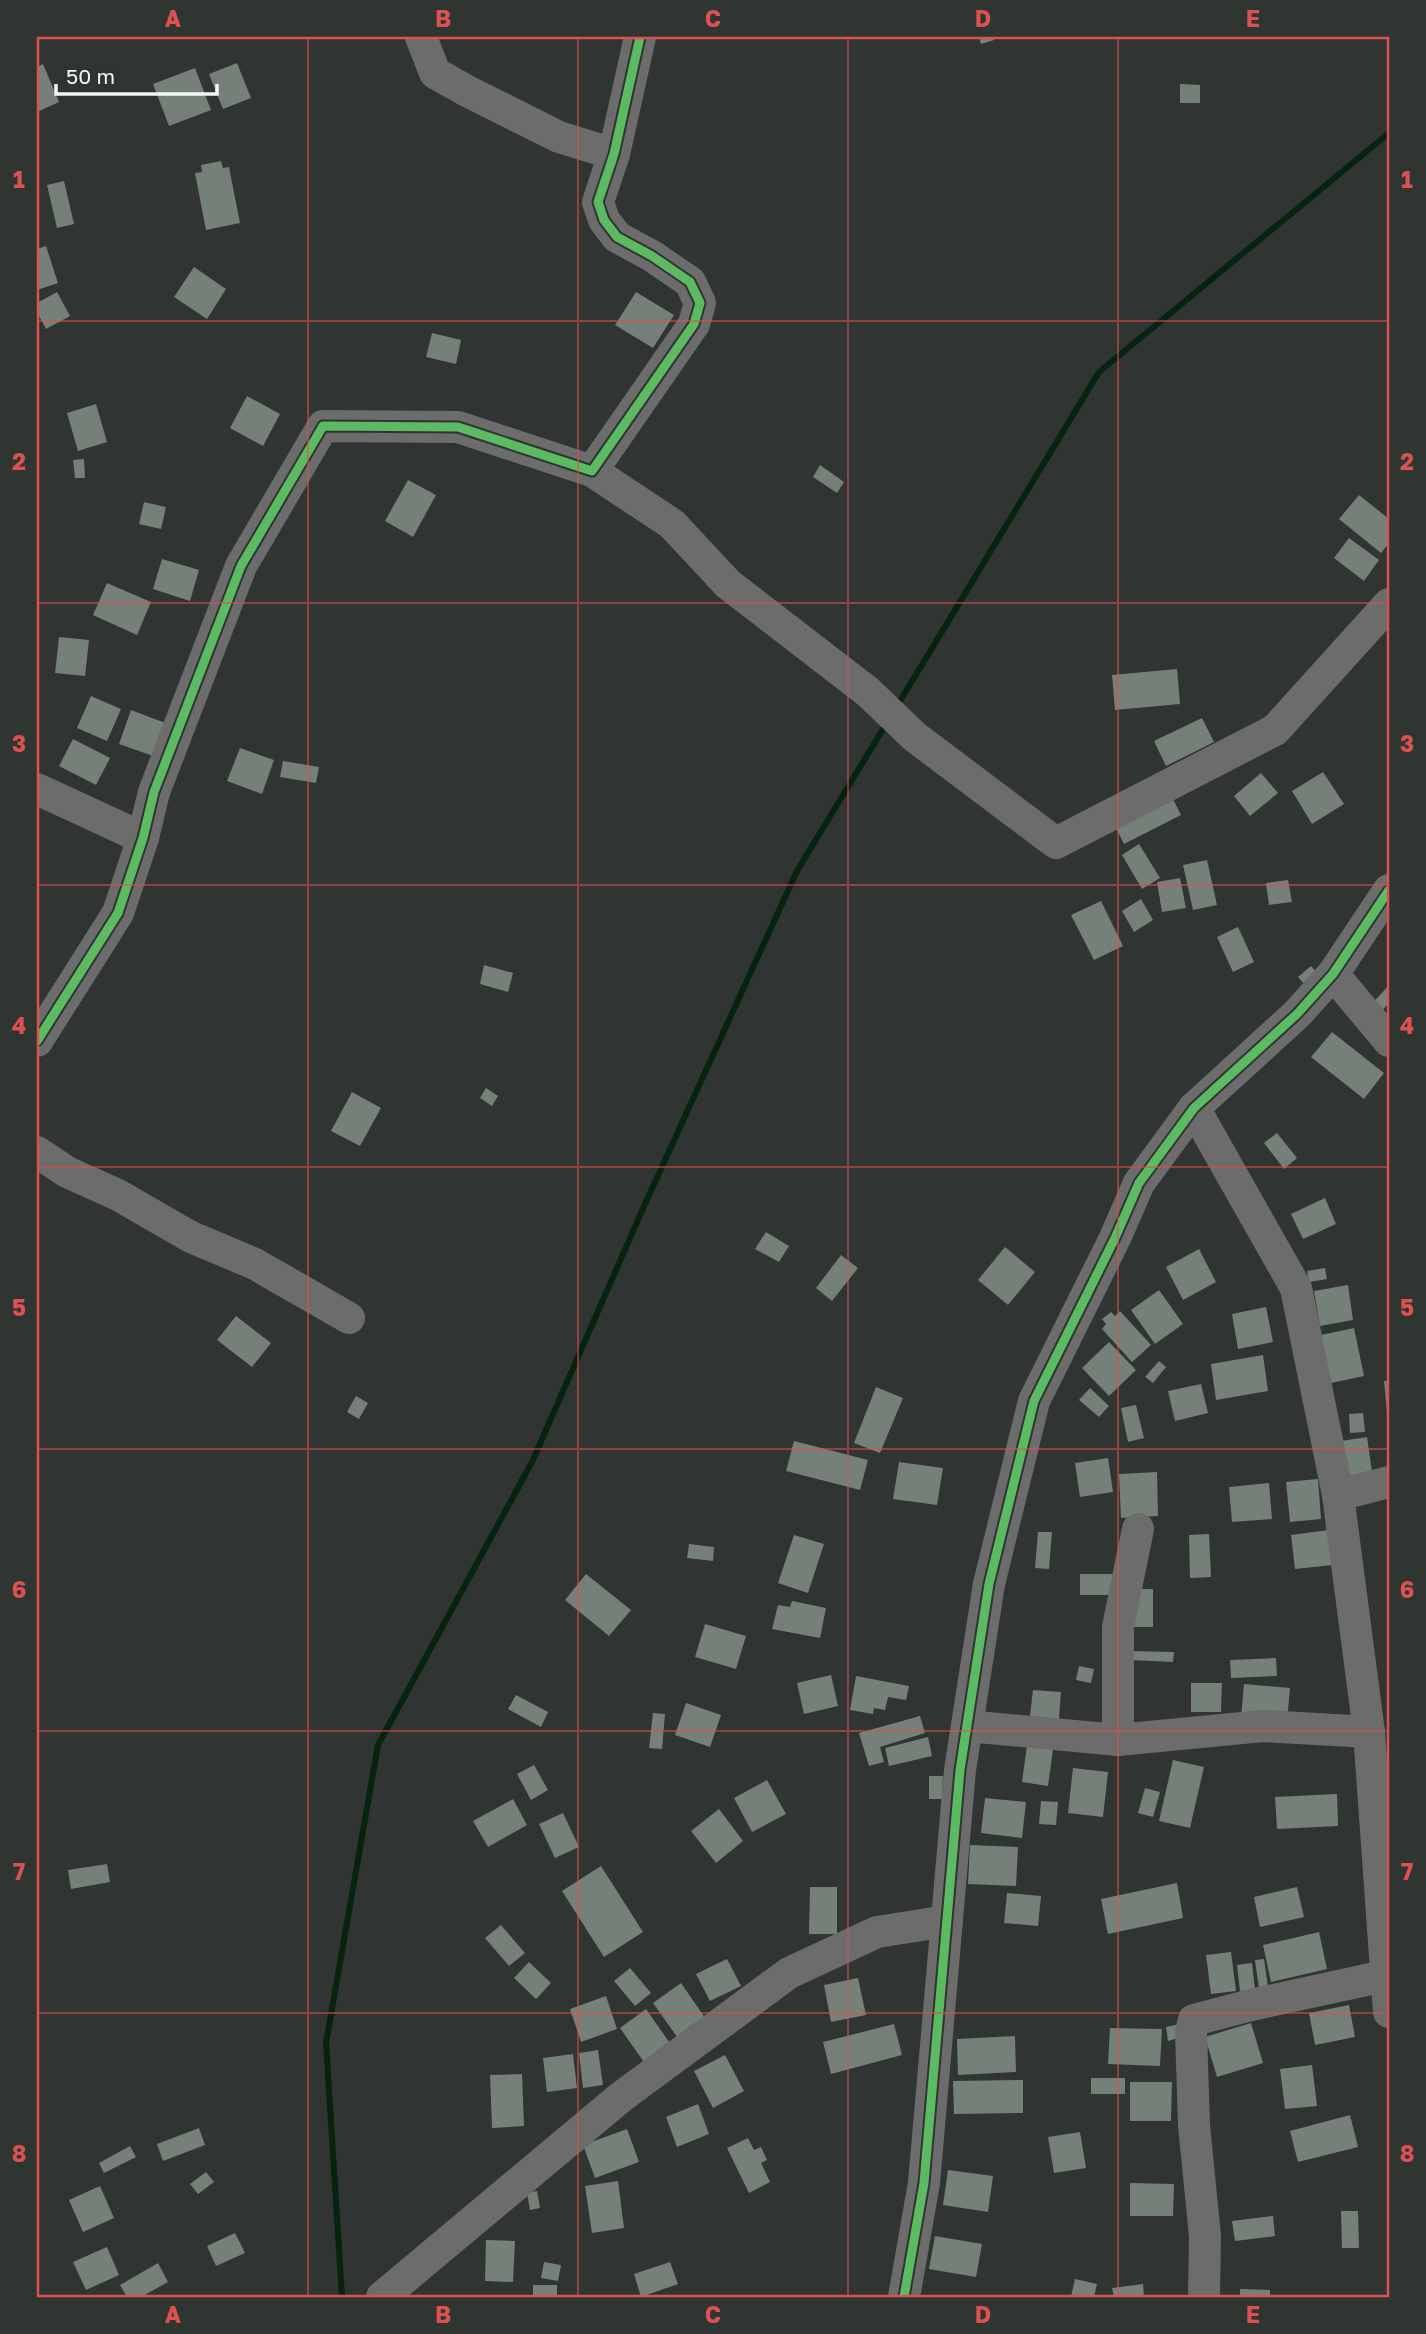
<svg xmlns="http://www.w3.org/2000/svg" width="1426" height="2334" font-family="'Golos Text',sans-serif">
<rect width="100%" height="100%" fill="#303432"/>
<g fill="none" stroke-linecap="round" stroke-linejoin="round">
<!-- stream -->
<g stroke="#05230f" stroke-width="6">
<path d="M897,706l202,-334 290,-239"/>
<path d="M342,2297l-16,-254 52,-298 154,-283 113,-258 152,-333 89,-147"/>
</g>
</g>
<!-- building -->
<g fill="#758078">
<path d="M979,37h14l1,3 -13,4z"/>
<path d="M237,63l14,35 -28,11 -14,-35z"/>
<path d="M43,64l16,38 -22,10v-45z"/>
<path d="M195,68l16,42 -42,16 -16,-42z"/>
<path d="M1180,84l20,1v18h-20z"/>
<path d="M221,161l2,7 6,-1 11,56 -34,7 -11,-57 7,-1 -1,-7z"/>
<path d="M64,181l10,43 -17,4 -10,-43z"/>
<path d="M46,246l12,37 -21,7v-41z"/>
<path d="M194,267l32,22 -19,30 -33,-22z"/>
<path d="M57,292l13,24 -24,13 -9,-17v-9z"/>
<path d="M636,292l38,23 -21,33 -38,-23z"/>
<path d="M432,333l29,7 -5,24 -30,-7z"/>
<path d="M247,396l33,18 -17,32 -33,-18z"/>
<path d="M96,404l11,38 -29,9 -11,-38z"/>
<path d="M84,459l1,19h-10l-2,-18z"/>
<path d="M820,465l24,17 -7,11 -24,-16z"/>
<path d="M408,480l28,15 -23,42 -28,-16z"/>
<path d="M1359,495l30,24v24l-8,10 -42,-34z"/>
<path d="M144,502l22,5 -5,22 -22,-5z"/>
<path d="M1349,538l30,22 -15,21 -30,-23z"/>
<path d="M162,559l37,11 -9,31 -37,-12z"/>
<path d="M107,583l44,19 -14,33 -44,-20z"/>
<path d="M59,637l30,3 -4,36 -30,-3z"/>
<path d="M1177,669l3,35 -65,6 -3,-35z"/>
<path d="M91,696l30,13 -14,32 -30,-13z"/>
<path d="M131,710l37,14 -12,33 -37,-13z"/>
<path d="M1202,718l12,24 -48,24 -12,-25z"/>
<path d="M73,739l37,19 -14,27 -37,-19z"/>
<path d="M240,748l34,12 -12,34 -35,-13z"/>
<path d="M283,761l36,6 -3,16 -36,-6z"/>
<path d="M1323,772l21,32 -32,20 -20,-33z"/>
<path d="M1261,773l17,20 -28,23 -16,-20z"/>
<path d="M1169,791l12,24 -57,29 -9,-18z"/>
<path d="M1139,844l21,34 -18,11 -20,-34z"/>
<path d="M1207,860l10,45 -24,5 -10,-45z"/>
<path d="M1180,878l6,30 -24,4 -5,-30z"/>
<path d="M1288,880l4,22 -23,3 -3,-22z"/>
<path d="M1141,899l12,21 -19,12 -12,-21z"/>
<path d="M1101,901l22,45 -29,14 -23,-45z"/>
<path d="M1238,927l16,35 -21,10 -16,-35z"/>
<path d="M484,965l29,8 -5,19 -28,-8z"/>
<path d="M1311,966l8,9 -13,11 -8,-9z"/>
<path d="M1389,985v18l-11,12 -9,-8z"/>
<path d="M1332,1032l52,41 -20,26 -53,-42z"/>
<path d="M486,1088l12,8 -6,10 -12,-8z"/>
<path d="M352,1092l29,16 -21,38 -29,-15z"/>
<path d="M1277,1133l20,25 -13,11 -20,-26z"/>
<path d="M1325,1198l11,26 -33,15 -12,-25z"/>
<path d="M766,1232l23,14 -10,16 -24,-13z"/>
<path d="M1005,1247l30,25 -27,33 -30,-25z"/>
<path d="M1199,1249l17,33 -33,18 -17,-33z"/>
<path d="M841,1255l17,13 -26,33 -16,-13z"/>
<path d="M1325,1268l2,11 -18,3 -2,-11z"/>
<path d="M1348,1285l5,35 -33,6 -6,-35z"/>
<path d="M1159,1290l24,34 -28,20 -24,-34z"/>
<path d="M1266,1307l7,35 -35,7 -6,-35z"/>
<path d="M1120,1311l31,34 -19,17 -30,-33 4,-5 -4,-5 9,-7 4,4z"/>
<path d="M236,1316l35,27 -19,24 -35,-27z"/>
<path d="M1354,1328l10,48 -33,7 -10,-48z"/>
<path d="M1109,1342l27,28 -27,26 -27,-28z"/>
<path d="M1263,1355l5,36 -52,9 -5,-36z"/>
<path d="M1159,1361l7,6 -13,16 -8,-6z"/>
<path d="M1384,1381h5v32h-2z"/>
<path d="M1201,1384l7,29 -33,8 -7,-30z"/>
<path d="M876,1387l27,11 -23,55 -26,-10z"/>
<path d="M1090,1388l19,18 -10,11 -20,-17z"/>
<path d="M356,1396l12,7 -9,16 -12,-7z"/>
<path d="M1136,1405l8,33 -16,4 -7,-34z"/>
<path d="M1363,1413l2,19 -15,1 -1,-19z"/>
<path d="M1367,1437l5,35 -32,5 -5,-35z"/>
<path d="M794,1441l74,19 -8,30 -74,-19z"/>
<path d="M1108,1458l5,34 -33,5 -5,-34z"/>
<path d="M899,1462l44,6 -6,37 -44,-6z"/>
<path d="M1157,1472l1,44 -37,2 -2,-44z"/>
<path d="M1318,1479l3,40 -31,3 -4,-40z"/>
<path d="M1269,1483l3,36 -40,3 -3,-35z"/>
<path d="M1329,1530l4,35 -38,4 -4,-34z"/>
<path d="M1038,1532h14l-3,37 -14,-1z"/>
<path d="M1209,1534l2,43 -21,1 -1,-43z"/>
<path d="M794,1535l30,9 -16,49 -30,-10z"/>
<path d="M689,1544l25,3 -1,14 -26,-3z"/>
<path d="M586,1574l45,36 -22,26 -44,-36z"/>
<rect x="1080" y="1574" width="37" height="21"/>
<rect x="1131" y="1589" width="22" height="38"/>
<path d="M792,1601l34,7 -6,30 -48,-9 6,-24 12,2z"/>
<path d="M705,1624l41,12 -10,33 -41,-12z"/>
<path d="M1129,1651l45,1 -1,10 -44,-2z"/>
<path d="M1276,1658l1,18 -46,2 -1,-18z"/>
<path d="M1079,1666l15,3 -3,14 -15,-3z"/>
<path d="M831,1675l7,31 -34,8 -7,-31z"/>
<path d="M856,1676l53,10 -3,14 -18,-3 -3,13 -11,-2 -1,6 -23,-4z"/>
<path d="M1191,1683h31l-1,29h-30z"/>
<path d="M1244,1684l46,4 -3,33 -46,-4z"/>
<path d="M1033,1690l28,2 -2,27 -29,-3z"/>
<path d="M516,1695l32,17 -7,15 -33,-18z"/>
<path d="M686,1703l35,12 -11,32 -35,-12z"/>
<path d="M653,1713l12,1 -3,35 -13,-1z"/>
<path d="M920,1716l5,17 -45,14 4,15 -15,4 -10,-33z"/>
<path d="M928,1737l4,19 -43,10 -4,-18z"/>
<path d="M1028,1738l26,4 -6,44 -26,-4z"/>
<path d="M1173,1760l31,7 -14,61 -31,-7z"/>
<path d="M534,1765l14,25 -17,10 -14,-26z"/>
<path d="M1073,1768l35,4 -5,45 -35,-4z"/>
<path d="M929,1776h14l-1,23h-13z"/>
<path d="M767,1780l19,34 -34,18 -18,-34z"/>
<path d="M1145,1788l15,4 -7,25 -15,-4z"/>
<path d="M1337,1794l1,32 -61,3 -2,-32z"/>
<path d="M985,1798l41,4 -4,36 -41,-5z"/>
<path d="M513,1799l14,26 -39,22 -15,-26z"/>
<path d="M1041,1801l17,1 -2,23 -17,-1z"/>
<path d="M719,1809l24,32 -27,22 -25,-32z"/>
<path d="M563,1813l16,34 -24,11 -16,-34z"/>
<path d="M970,1845l48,2 -2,39 -48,-2z"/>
<path d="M107,1864l3,18 -39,7 -3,-19z"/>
<path d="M601,1866l42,66 -39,25 -42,-66z"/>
<path d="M1177,1883l6,35 -75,16 -7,-35z"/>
<path d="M810,1887h27v47h-28z"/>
<path d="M1297,1887l7,30 -44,10 -6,-30z"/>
<path d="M1007,1893l34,3 -3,30 -34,-3z"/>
<path d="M501,1925l24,28 -16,13 -24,-28z"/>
<path d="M1319,1932l8,37 -56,13 -8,-37z"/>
<path d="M1231,1952l5,39 -25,3 -5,-39z"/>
<path d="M727,1959l14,27 -31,15 -14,-27z"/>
<path d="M1264,1959l4,28 -9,2 -4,-29z"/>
<path d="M529,1962l22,21 -15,16 -22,-21z"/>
<path d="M1252,1963l3,27 -15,1 -3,-26z"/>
<path d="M630,1968l21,25 -16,13 -21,-25z"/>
<path d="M858,1978l8,37 -35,7 -7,-37z"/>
<path d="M681,1983l27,39 -28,19 -27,-38z"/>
<path d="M606,1996l11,33 -36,13 -11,-33z"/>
<path d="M1349,2005l6,32 -40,8 -6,-32z"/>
<path d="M646,2009l26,37 -26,19 -26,-37z"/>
<path d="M1251,2023l12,40 -46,14 -12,-40z"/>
<path d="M894,2024l8,31 -71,19 -8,-32z"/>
<path d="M1180,2024l2,13 -14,4 -2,-14z"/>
<path d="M1110,2028l52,1 -2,37 -52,-2z"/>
<path d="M1015,2036l1,36 -58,3 -1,-36z"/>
<path d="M598,2050l5,35 -20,3 -4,-35z"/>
<path d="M573,2054l4,34 -30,4 -4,-34z"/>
<path d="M725,2055l19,36 -31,17 -19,-37z"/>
<path d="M1312,2065l5,41 -32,3 -5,-40z"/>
<path d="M522,2074l2,52 -32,2 -2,-53z"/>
<rect x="1091" y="2078" width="34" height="16"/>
<path d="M1023,2080v33l-69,1 -1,-33z"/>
<path d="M1130,2082h42l-1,39h-41z"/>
<path d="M698,2104l11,30 -32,13 -11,-30z"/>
<path d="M1350,2115l8,32 -60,15 -8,-31z"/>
<path d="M199,2128l6,17 -42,16 -6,-17z"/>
<path d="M627,2129l12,33 -44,16 -12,-33z"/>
<path d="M1080,2132l6,36 -32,5 -6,-36z"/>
<path d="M748,2138l6,12 7,-3 6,13 -6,3 9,19 -21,11 -22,-45z"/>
<path d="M130,2146l6,11 -32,16 -5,-10z"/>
<path d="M948,2170l45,6 -5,36 -45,-7z"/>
<path d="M206,2172l8,10 -16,12 -8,-10z"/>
<path d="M618,2181l6,47 -32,5 -7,-47z"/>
<path d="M1130,2183l44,1 -1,32h-43z"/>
<path d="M100,2186l14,32 -31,14 -14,-32z"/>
<path d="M537,2191l3,17 -10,2 -3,-17z"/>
<path d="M1341,2211h17l1,37h-17z"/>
<path d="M1273,2216l2,20 -40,5 -3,-20z"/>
<path d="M235,2233l10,20 -29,13 -9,-20z"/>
<path d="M935,2236l47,8 -6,33 -47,-8z"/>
<path d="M486,2240l29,1 -2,41 -28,-1z"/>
<path d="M107,2247l12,28 -33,15 -13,-28z"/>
<path d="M544,2262l17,3 -3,16 -17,-3z"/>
<path d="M670,2262l8,22 -37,13 -7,-23z"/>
<path d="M158,2263l10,19 -27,15h-14l-7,-12z"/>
<path d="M1075,2279l22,5 -3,13h-23z"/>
<path d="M1143,2284l1,13h-30l-2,-9z"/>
<rect x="533" y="2285" width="24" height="12"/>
<path d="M1240,2289l30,1v7h-30z"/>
</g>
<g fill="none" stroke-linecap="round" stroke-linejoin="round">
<!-- minor -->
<g stroke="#6b6c6b" stroke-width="32">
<path d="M421,37l14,36 32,18 92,46 55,17"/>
<path d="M592,471l80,53 56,60 140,108 47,45 141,106 219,-113 114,-126"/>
<path d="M37,789l106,49"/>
<path d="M1333,974l56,67"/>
<path d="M37,1041l81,-128 25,-75 11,-46 87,-226 82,-140 135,1 134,44 102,-147 6,-21 -10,-21 -38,-26 -35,-19 -13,-17 -6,-18 16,-48 26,-117"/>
<path d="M1194,1108l102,180 42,207 31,237 20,280"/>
<path d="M37,1152l30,20 51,23 73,42 64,27 94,54"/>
<path d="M1338,1495l51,-13"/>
<path d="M967,1726l151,14 145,-14 106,6"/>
<path d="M1118,1740v-113l20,-98"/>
<path d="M382,2297l239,-200 168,-124 88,-41 70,-11"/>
<path d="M904,2297l20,-114 36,-413 29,-186 45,-183 81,-163 24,-55 55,-75 103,-94 36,-40 56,-84"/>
<path d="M1204,2297l1,-61 -11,-111 -3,-93 3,-12 57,-15 138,-30"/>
</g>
<defs>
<g id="cycleway">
<path d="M37,1041l81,-128 25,-75 11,-46 87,-226 82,-140 135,1 134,44 102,-147 6,-21 -10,-21 -38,-26 -35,-19 -13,-17 -6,-18 16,-48 26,-117"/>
<path d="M904,2297l20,-114 36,-413 29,-186 45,-183 81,-163 24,-55 55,-75 103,-94 36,-40 56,-84"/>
</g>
</defs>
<!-- cycleway casing -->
<use href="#cycleway" stroke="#2f3531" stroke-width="13"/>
<!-- cycleway -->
<use href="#cycleway" stroke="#5cba63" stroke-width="9"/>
</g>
<!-- grid -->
<path fill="none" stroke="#dc5151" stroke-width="2" stroke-opacity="0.55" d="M308,37v2260M578,37v2260M848,37v2260M1118,37v2260M37,321h1352M37,603h1352M37,885h1352M37,1167h1352M37,1449h1352M37,1731h1352M37,2013h1352"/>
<!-- border -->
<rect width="1426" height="2334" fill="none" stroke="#2f3531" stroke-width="77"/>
<!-- scale -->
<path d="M56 84v10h161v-10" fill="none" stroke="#f2f6f3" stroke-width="3.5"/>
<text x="66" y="84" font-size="21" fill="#f2f6f3" stroke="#2f3531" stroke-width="5" paint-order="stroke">50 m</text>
<rect x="38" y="38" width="1350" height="2258" fill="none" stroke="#dc5151" stroke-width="2.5"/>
<g font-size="23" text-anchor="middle" font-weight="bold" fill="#dc5151">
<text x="173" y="27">A</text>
<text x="443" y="27">B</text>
<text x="713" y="27">C</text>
<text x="983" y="27">D</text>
<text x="1253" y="27">E</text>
<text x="19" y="188">1</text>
<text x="1407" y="188">1</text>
<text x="19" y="470">2</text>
<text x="1407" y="470">2</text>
<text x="19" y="752">3</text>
<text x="1407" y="752">3</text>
<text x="19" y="1034">4</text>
<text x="1407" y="1034">4</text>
<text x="19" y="1316">5</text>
<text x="1407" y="1316">5</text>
<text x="19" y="1598">6</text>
<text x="1407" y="1598">6</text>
<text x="19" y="1880">7</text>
<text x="1407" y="1880">7</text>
<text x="19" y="2162">8</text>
<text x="1407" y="2162">8</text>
<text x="173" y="2323">A</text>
<text x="443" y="2323">B</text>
<text x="713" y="2323">C</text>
<text x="983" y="2323">D</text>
<text x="1253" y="2323">E</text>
</g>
</svg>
